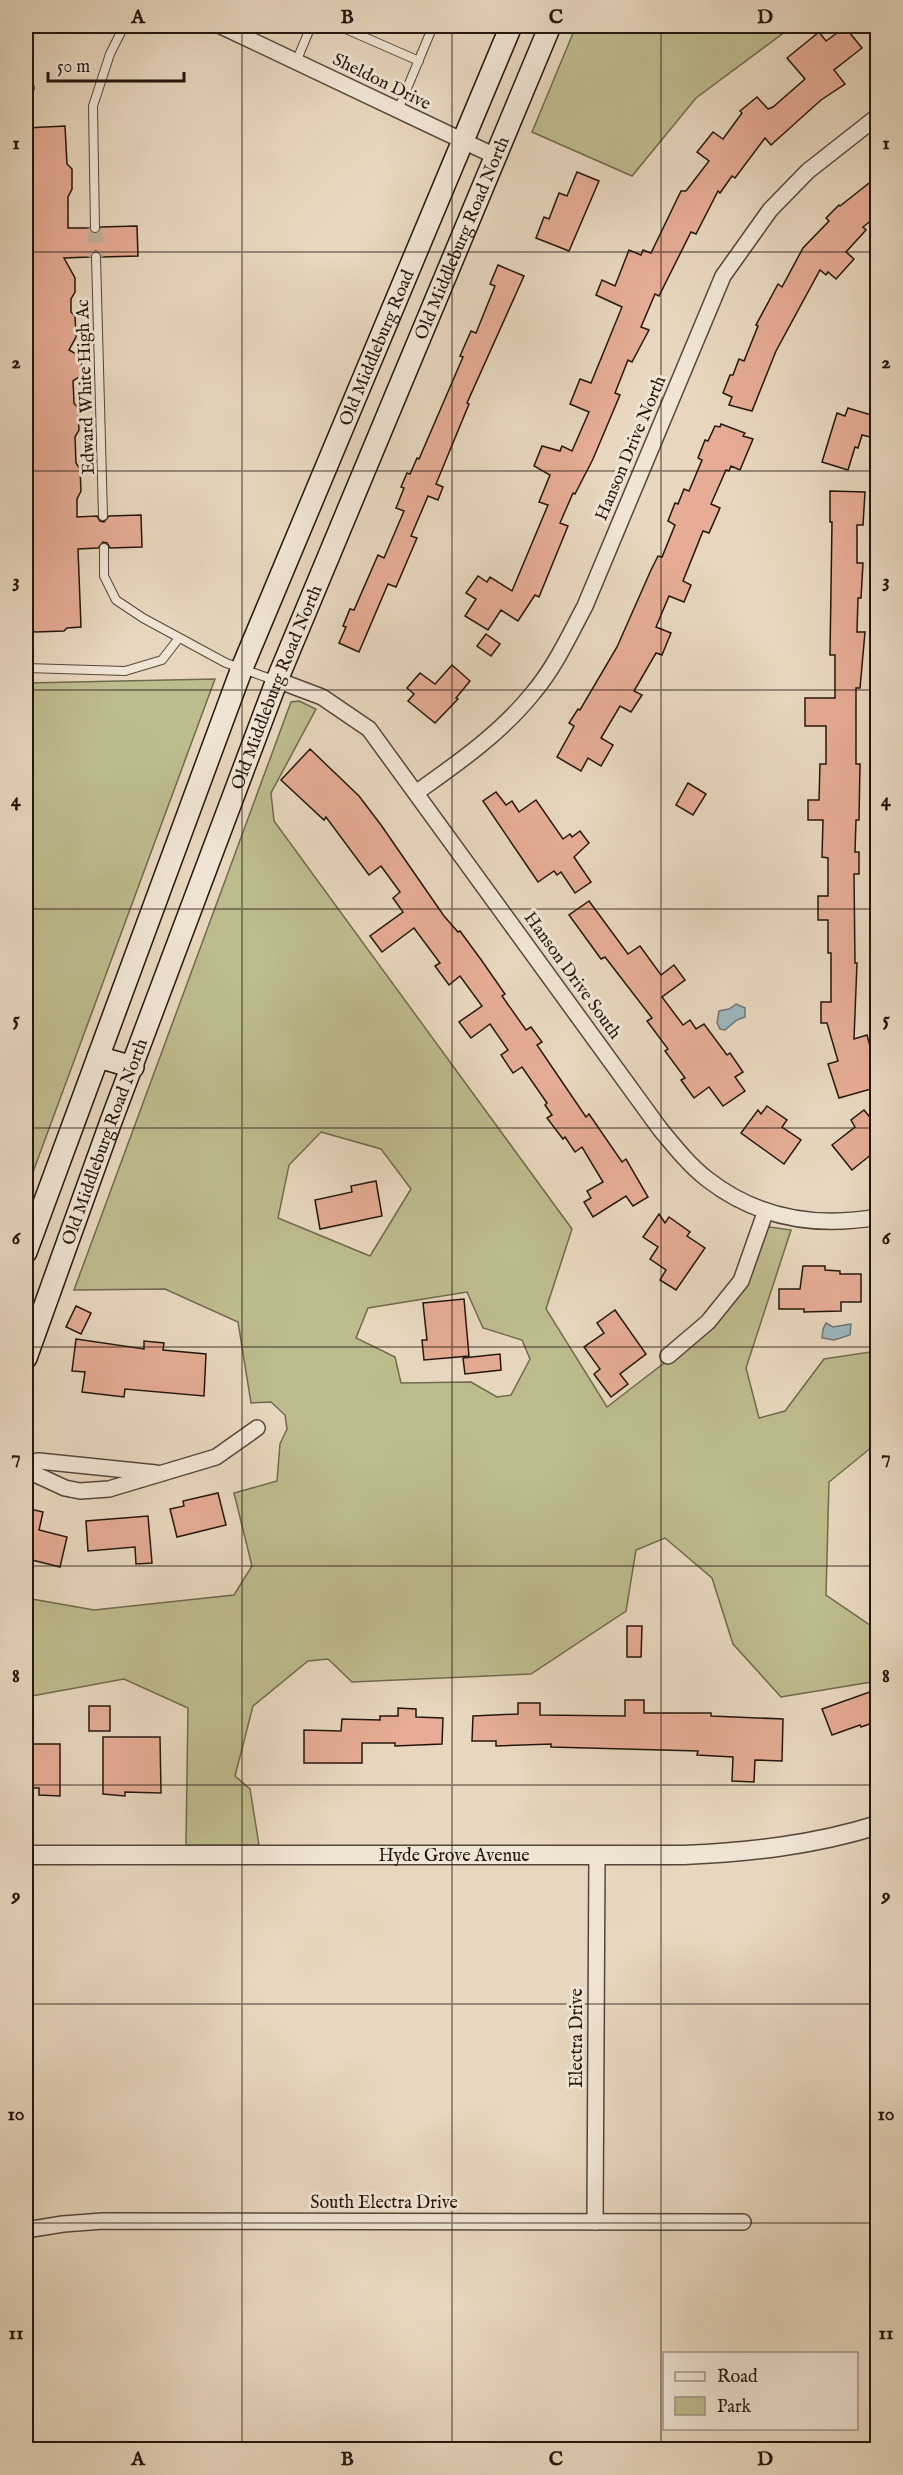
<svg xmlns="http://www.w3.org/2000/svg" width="903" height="2475" font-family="'IM FELL English',serif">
<rect width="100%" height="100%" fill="#e8d7be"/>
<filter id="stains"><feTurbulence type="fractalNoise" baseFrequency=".00333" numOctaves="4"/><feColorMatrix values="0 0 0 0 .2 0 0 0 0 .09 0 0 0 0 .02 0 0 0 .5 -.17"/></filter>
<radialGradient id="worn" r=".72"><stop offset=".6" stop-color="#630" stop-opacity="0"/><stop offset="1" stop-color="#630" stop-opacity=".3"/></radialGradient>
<!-- green -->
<g fill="#bdbc8d" stroke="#706a4e" stroke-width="1.5" fill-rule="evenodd">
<path d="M576,26h217l-97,72 -64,78 -100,-44z"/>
<path d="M215,679l-189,512v-508z"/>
<path d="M299,701l17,8 -45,84 3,28 298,408 -26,80 61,98 109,-84 47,-92 7,-4 21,3 -45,138 13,50 26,-7 39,-52 53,-8v92l-48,39 -3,113 51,35v51l-96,16 -48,-53 -21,-66 -47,-40 -29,12 -10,61 -95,63 -179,8 -24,-23 -20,2 -55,45 -18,70 15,13 9,56h-73l2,-137 -64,-29 -98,18v-99l68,12 140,-15 18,-29 -18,-73 43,-12 3,-37 7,-15 -2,-14 -14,-13 -20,1 -13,-81 -73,-33 -91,1 217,-588zM321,1132l60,17 30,40 -41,67 -92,-38 11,-53zM467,1292l16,36 39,12 8,19 -19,36 -14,2 -26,-15 -70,1 -6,-26 -39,-19 12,-30z"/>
</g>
<!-- water -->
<g fill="#9cb7bd" stroke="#6c7777" stroke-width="1.5">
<path d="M736,1004l9,4v9l-8,3 -12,10 -5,-1 -3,-6 2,-12 10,-2z"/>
<path d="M826,1323l7,4 18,-3 -1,11 -16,5 -12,-2 1,-9z"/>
</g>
<!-- building -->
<g fill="#e6ac95" stroke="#24170e" stroke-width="1.5">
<path d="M845,27l17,21 -28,22 11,14 -24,16 -50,45 -6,-7 -30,40 -3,-2 -12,17 -2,-2 -22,43 -5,-2 -32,64 -4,-2 -14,33 8,3 -17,32 -4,-2 -13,33 5,2 -27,64 -18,35 -2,-1 -13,30 8,3 -29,71 -4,-2 -17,26 -17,-11 -13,20 -23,-14 11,-17 -10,-6 12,-17 9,6 3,-5 22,14 36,-86 -9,-3 11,-27 -16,-9 8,-20 18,5 2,-5 10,5 17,-39 -19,-8 10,-25 11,4 31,-76 -26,-12 6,-15 13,6 14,-36 12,5 2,-5 8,3 30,-62h5l23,-30 -12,-9 16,-20 10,7 19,-26 -2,-2 17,-14 11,12 5,-2 32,-28 -18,-21 32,-26 7,9z"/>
<path d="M65,126l2,38 5,5v20l-4,8v31h21l3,5 4,1 5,-7 36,-1 1,30 -36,1 -3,-5 -4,-1 -5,6 -26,1 11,20v14l-4,7v13l4,4 1,21 -7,13 12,7 1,18 -9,6 1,22 4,5 1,22 -4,7 1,26 4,6 1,22 -4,8v18l20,-1 3,5 4,1 5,-6 32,-1 1,32 -32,1 -3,-5 -4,-1 -5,6 -20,1 3,78 -14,1 -3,3 -29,1 -9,-7v-497z"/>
<path d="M577,172l22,9 -30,70 -33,-13 8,-21 5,2 10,-26 8,3z"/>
<path d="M878,176v39l-15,12 3,3 -20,22 8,7 -18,20 -8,-7 -2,3 -6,-5 -44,81 -24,60 -23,-6 3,-8 -9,-4 7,-18h3l6,-16 5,2 14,-35 -2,-1 22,-41 4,3 21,-39 26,-27 -3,-3 13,-13 1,1z"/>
<path d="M498,265l26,11 -57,127 2,1 -33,80 7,3 -5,13 -10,-4 -17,40 6,2 -21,49 -8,-3 -29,68 -20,-9 7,-16 -3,-1 7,-17 4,1 24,-55 6,3 20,-47 -8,-3 8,-20 -3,-1 6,-14 3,1 7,-16 2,1 44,-102 -3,-1 11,-25 5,2 19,-47 -5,-2z"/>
<path d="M848,408l30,9v22l-16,-4 -4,13 -3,-1 -7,23 -26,-8 15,-49 8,3z"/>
<path d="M721,424l24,9 -2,3 10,3 -13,31 -9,-4 -2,5 -3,-1 -15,34 9,4 -11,25 -6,-2 -20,50 8,4 -7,17 -15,-6 -13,31 15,6 -9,22 -6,-2 -22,38 8,4 -11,17 -11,-6 -19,32 12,7 -12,21 -13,-8 -7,13 -24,-14 17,-31 -5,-3 9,-14 2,1 37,-63 34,-77 7,-14 4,1 13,-32 -7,-4 7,-18 3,1 6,-15 5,2 13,-31 -4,-2 7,-18 3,1 7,-15 5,1z"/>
<path d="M830,491l35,1 -2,33h-6v38h6l-2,35h-3l-1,34h8l-5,56h-4v76h4l-1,56h-3l-1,32h4v22h-5l1,89h2l-3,76 13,-4 11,41v11l-39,11 -11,-34 10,-3 -11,-38h-6v-21h10v-49h-3v-33h-10v-24h10v-38l-6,-1 1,-37h-15v-20h11l1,-36h6v-38h-21v-28h30v-43h-5l2,-133h-2z"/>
<path d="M486,634l14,10 -9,12 -14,-10z"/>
<path d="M452,665l18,16 -14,17 2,1 -23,24 -27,-22 6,-7 -7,-6 13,-15 15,11z"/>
<path d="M310,749l49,47 22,29 63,91 14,16 2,-1 22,30 23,33 -3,2 24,34 5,-3 11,15 -5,3 49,72 3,-3 33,48 4,-3 22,38 -15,9 -7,-10 -33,21 -9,-15 7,-4 -4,-7 16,-9 -21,-35 -7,5 -10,-15 -2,2 -16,-21 5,-3 -7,-10 2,-2 -25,-36 -9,6 -12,-18 7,-5 -18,-26 -19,14 -12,-16 23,-16 -22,-30 -11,9 -14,-19 5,-3 -26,-35 -32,24 -12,-16 33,-24 -10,-14 7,-6 -19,-26 -12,9 -43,-58 -2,3 -43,-40z"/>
<path d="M688,783l18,11 -13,21 -17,-10z"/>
<path d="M496,792l10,13 6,-4 7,11 17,-12 27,39 7,-5 2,3 8,-6 9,12 -15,14 17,25 -16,11 -14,-21 -4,3 -3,-4 -16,11 -55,-81z"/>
<path d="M589,901l39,53 12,-8 21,29 13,-10 11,15 -23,17 21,28 7,-5 6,9 8,-5 23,31 3,-2 13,19 -8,5 10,14 -22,15 -14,-19 -15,11 -13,-18 4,-2 -20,-27 3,-2 -21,-28 5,-3 -47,-61 -4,2 -32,-44z"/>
<path d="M767,1106l20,14 -5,7 19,13 -17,24 -43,-31 17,-23 3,4z"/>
<path d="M864,1110l14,17v22l-26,21 -20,-25 23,-18 -4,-7z"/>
<path d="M376,1181l6,35 -62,13 -5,-29 37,-8 -1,-6z"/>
<path d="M659,1214l6,9 4,-6 21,15 -3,4 18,12 -29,42 -16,-10 6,-10 -16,-11 8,-12 -15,-10z"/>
<path d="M803,1266h22v4l15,1v3h21v28h-20v9l-37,1v-3h-25v-20h21z"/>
<path d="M464,1299l5,57 -45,4 -2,-20h5l-4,-37z"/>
<path d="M76,1306l15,7 -10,21 -15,-7z"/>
<path d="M615,1310l31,44 -26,20 8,10 -17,13 -17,-23 6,-5 -16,-22 20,-14 -7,-10z"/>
<path d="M76,1339l68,10v-8l20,2 -1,7 43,4 -2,42 -79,-7 -1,8 -42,-5 3,-20 -13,-1z"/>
<path d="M500,1354l1,16 -36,4 -2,-16z"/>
<path d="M218,1493l8,32 -49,12 -7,-28 14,-3 -1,-5z"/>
<path d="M26,1508l17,4 -4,18 28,7 -7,30 -28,-7v3l-6,-1z"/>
<path d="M148,1516l4,47 -16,1 -1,-17 -47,4 -2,-30z"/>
<path d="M627,1626h15l-1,31h-14z"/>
<path d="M878,1689v32l-17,6 -1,-2 -28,10 -10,-26z"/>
<path d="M625,1700h19v13h67v3l72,3 -1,42 -27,-1 -1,22 -22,-1 1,-24 -36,-2 1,-4 -147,-4v-3l-55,2v-5h-24l1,-25 45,-2v-11h22v12l85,1z"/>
<rect x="89" y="1706" width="21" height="25"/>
<path d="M398,1708l18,1v8l27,1 -1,26 -47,2v-3h-33v20h-58v-33l37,1 1,-12 38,1v-4h18z"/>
<path d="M103,1737h57l1,56 -36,-1v4l-22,-2z"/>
<path d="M26,1744h34v52l-21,-1v-7h-13z"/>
</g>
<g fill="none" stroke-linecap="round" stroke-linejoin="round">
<!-- minor-tunnel -->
<path stroke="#c1b19b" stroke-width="15" stroke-dasharray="15 8" stroke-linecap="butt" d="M95,228l1,29"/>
<defs>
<g id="service">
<path d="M339,26l80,35"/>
<path d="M296,62l15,-36"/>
<path d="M26,88h4"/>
<path d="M398,110l35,-84"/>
<path d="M95,228l-2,-122 17,-52 14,-28"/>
<path d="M96,257l7,259"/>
<path d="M104,548v28l12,24 27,18 83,45 48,17"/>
<path d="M26,668l99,3 37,-11 17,-22"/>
</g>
<g id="minor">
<path d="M221,26l274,130"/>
<path d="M277,680l45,17 47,32 291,400c14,17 29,36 47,50 50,39 109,49 171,38"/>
<path d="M417,792c41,-29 84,-59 116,-99 22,-26 36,-57 52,-87l138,-330 47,-66 38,-39 70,-55"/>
<path d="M668,1356l40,-34 33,-41 24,-68"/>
<path d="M26,1463l13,-2 117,12"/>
<path d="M26,1470l39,18 15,3 29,-2 107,-32 41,-29"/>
<path d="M595,2222l2,-368"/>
<path d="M26,2230l37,-6 40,-3 640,1"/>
</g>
<g id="tertiary">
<path id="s1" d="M26,1855h658c67,-3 130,-10 194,-30"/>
</g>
<g id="secondary">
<path d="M98,1057l35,10"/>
<path id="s2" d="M26,1252l216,-584 269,-642"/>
<path id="s3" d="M26,1358l84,-234 167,-444 273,-654"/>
</g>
</defs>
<!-- service casing -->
<use href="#service" stroke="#55473a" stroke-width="10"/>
<!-- minor casing -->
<use href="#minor" stroke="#55473a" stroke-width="18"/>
<!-- tertiary casing -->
<use href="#tertiary" stroke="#55473a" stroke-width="21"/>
<!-- secondary casing -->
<use href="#secondary" stroke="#24170e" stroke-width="24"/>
<!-- service -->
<use href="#service" stroke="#f0e5d5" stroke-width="8"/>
<!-- minor -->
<use href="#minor" stroke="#f0e5d5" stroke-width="15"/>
<!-- tertiary -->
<use href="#tertiary" stroke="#f0e5d5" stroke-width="18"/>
<!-- secondary -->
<use href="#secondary" stroke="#f0e5d5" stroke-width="21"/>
</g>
<!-- grid -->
<path fill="none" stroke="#24170e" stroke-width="1.5" stroke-opacity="0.55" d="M242,26v2424M452,26v2424M661,26v2424M26,252h852M26,471h852M26,690h852M26,909h852M26,1128h852M26,1347h852M26,1566h852M26,1785h852M26,2004h852M26,2223h852"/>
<g text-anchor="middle" stroke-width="6" stroke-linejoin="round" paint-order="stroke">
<!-- street labels -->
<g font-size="18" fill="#24170e" stroke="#f0e5d5">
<text transform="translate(382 81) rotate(26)" y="6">Sheldon Drive</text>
<text dy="6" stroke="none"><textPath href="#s3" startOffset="1202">Old Middleburg Road North</textPath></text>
<text dy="6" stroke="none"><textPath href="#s2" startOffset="970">Old Middleburg Road</textPath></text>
<text transform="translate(85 387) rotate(-92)" y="6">Edward White High Ac</text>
<text transform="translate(630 448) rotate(-67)" y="6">Hanson Drive North</text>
<text dy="6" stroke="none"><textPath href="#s3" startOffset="716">Old Middleburg Road North</textPath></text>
<text transform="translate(573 975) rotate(54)" y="6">Hanson Drive South</text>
<text dy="6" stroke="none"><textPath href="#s3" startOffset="230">Old Middleburg Road North</textPath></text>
<text dy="6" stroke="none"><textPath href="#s1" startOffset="428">Hyde Grove Avenue</textPath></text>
<text transform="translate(576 2038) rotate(-90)" y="6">Electra Drive</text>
<text x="384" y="2208">South Electra Drive</text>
</g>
</g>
<!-- margin -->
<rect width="903" height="2475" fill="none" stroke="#e8d7be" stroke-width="66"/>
<!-- legend -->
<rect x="663" y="2352" width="195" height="78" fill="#f0e5d5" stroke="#9e9385" stroke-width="1.5"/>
<rect x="675" y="2372" width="30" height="9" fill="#f0e5d5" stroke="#9e9385" stroke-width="1.5"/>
<text x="717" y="2382" font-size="18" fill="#24170e">Road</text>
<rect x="675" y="2397" width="30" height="18" fill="#bdbc8d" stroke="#9e9385" stroke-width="1.5"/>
<text x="717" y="2412" font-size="18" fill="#24170e">Park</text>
<!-- scale -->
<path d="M48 72v9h136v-9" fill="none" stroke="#24170e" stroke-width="3"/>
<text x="57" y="72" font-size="18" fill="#24170e" stroke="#f0e5d5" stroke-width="4.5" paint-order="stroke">50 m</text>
<rect x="33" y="33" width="837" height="2409" fill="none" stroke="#24170e" stroke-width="2"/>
<g font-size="20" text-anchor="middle" font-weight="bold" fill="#24170e">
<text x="138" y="23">A</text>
<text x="347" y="23">B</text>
<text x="556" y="23">C</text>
<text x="765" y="23">D</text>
<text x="16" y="149">1</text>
<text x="886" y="149">1</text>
<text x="16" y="368">2</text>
<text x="886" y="368">2</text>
<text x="16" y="587">3</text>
<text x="886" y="587">3</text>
<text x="16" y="806">4</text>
<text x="886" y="806">4</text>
<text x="16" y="1025">5</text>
<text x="886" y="1025">5</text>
<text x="16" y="1244">6</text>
<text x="886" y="1244">6</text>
<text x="16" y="1463">7</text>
<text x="886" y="1463">7</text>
<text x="16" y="1682">8</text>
<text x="886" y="1682">8</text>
<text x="16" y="1901">9</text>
<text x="886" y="1901">9</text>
<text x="16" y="2120">10</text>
<text x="886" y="2120">10</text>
<text x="16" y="2339">11</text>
<text x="886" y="2339">11</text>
<text x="138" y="2465">A</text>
<text x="347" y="2465">B</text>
<text x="556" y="2465">C</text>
<text x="765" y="2465">D</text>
</g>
<rect width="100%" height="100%" filter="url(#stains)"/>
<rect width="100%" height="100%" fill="url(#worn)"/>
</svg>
